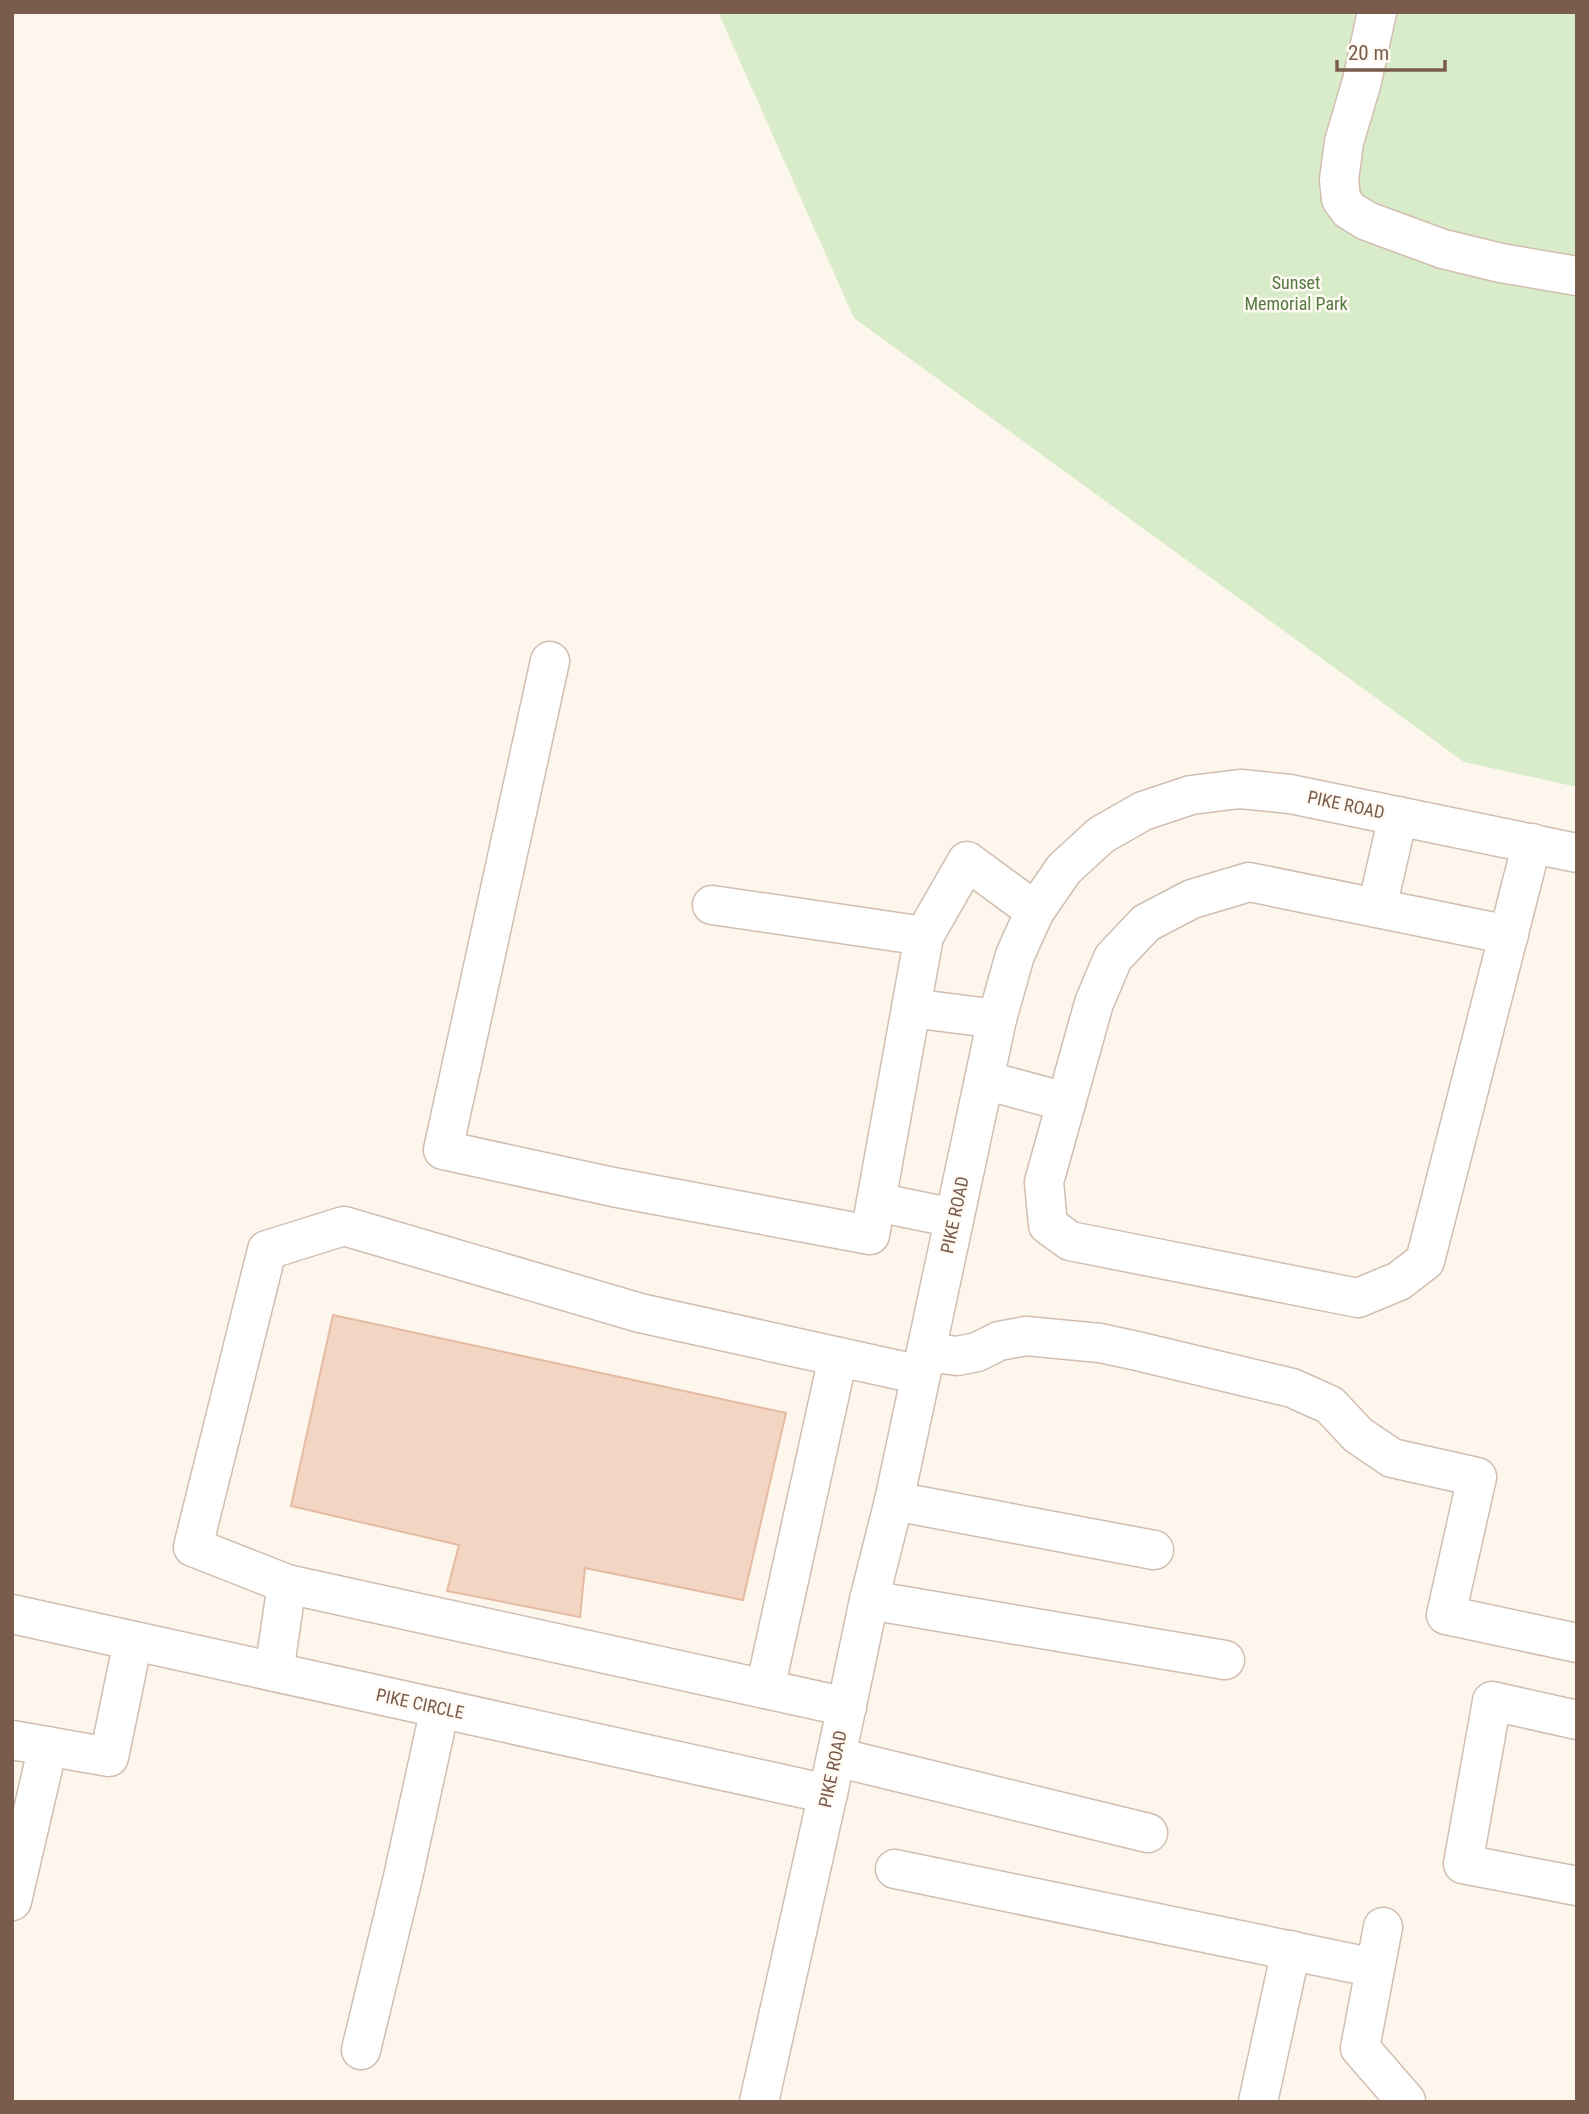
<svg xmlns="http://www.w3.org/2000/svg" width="1589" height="2114" font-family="'Roboto Condensed',sans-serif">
<rect width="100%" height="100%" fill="#fdf6ec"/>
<!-- green -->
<path fill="#d8ecc9" d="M718,12h859v775l-113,-25 -610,-444z"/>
<!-- building -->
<path fill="#f3d5c3" stroke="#e6bba3" stroke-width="2" d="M333,1315l453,98 -43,187 -158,-32 -5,49 -133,-26 12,-46 -168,-39z"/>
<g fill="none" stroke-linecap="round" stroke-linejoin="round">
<defs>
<g id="minor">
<path d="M1377,12l-15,69 -18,61 -5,38 2,19 8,11 18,11 76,28 58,14 76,13"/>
<path d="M550,661l-107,489 170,37 257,48 54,-299 43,-75 68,50"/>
<path d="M712,905l212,31"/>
<path d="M1377,908l21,-92"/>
<path d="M1509,935l-260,-53 -57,17 -46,24 -33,35 -19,45 -50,179 4,43 22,16 288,57 41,-17 26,-20 107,-418"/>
<path d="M911,1008l86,11"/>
<path d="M984,1080l82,22"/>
<path d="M876,1202l78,16"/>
<path d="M926,1352l31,4 20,-4 22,-11 27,-5 74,7 37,8 155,37 38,17 28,30 34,23 85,19 -31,138 131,28"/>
<path d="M894,1501l260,49"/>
<path d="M287,1584l-94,-37 74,-297 77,-24 296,87 281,62"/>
<path d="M869,1600l356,60"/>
<path d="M12,1614l816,180"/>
<path d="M274,1672l13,-88 560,123"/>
<path d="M765,1689l73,-332"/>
<path d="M1577,1720l-85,-19 -29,163 114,22"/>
<path d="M12,1740l97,17 24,-116"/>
<path d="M836,1757l312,76"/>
<path d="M895,1869l480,99"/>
<path d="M12,1901l36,-155"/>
<path d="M1383,1927l-23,121 46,53"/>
<path d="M361,2050l42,-173 37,-169"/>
<path d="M759,2102l77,-345 33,-157 25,-99 103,-482 18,-64 20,-44 29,-42 37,-34 42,-24 48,-16 49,-6 50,5 287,59"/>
<path d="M1258,2102l33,-152"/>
</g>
</defs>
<!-- minor casing -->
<use href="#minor" stroke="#d1beb0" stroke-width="41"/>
<!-- minor -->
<use href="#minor" stroke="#fff" stroke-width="38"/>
</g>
<g text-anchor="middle" stroke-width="5" stroke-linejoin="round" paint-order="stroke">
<!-- park labels -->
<g font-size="18" fill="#537a41" stroke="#fffaf3">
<text x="1296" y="289">Sunset<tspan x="1296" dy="21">Memorial Park</tspan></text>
</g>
<!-- street labels -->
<g font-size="18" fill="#7a5c4d" stroke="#fffaf3">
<text transform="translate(1346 805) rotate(12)" y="6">PIKE ROAD</text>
<text transform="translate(955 1215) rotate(-78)" y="6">PIKE ROAD</text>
<text transform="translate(420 1704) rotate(12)" y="6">PIKE CIRCLE</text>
<text transform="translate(833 1769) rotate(-78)" y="6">PIKE ROAD</text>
</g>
</g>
<!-- border -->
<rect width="1589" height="2114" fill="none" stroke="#7a5c4d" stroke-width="28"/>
<!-- scale -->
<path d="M1337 60v10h108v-10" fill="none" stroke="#7a5c4d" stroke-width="3.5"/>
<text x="1348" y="60" font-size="21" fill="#7a5c4d" stroke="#fffaf3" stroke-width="5" paint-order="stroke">20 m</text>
</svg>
